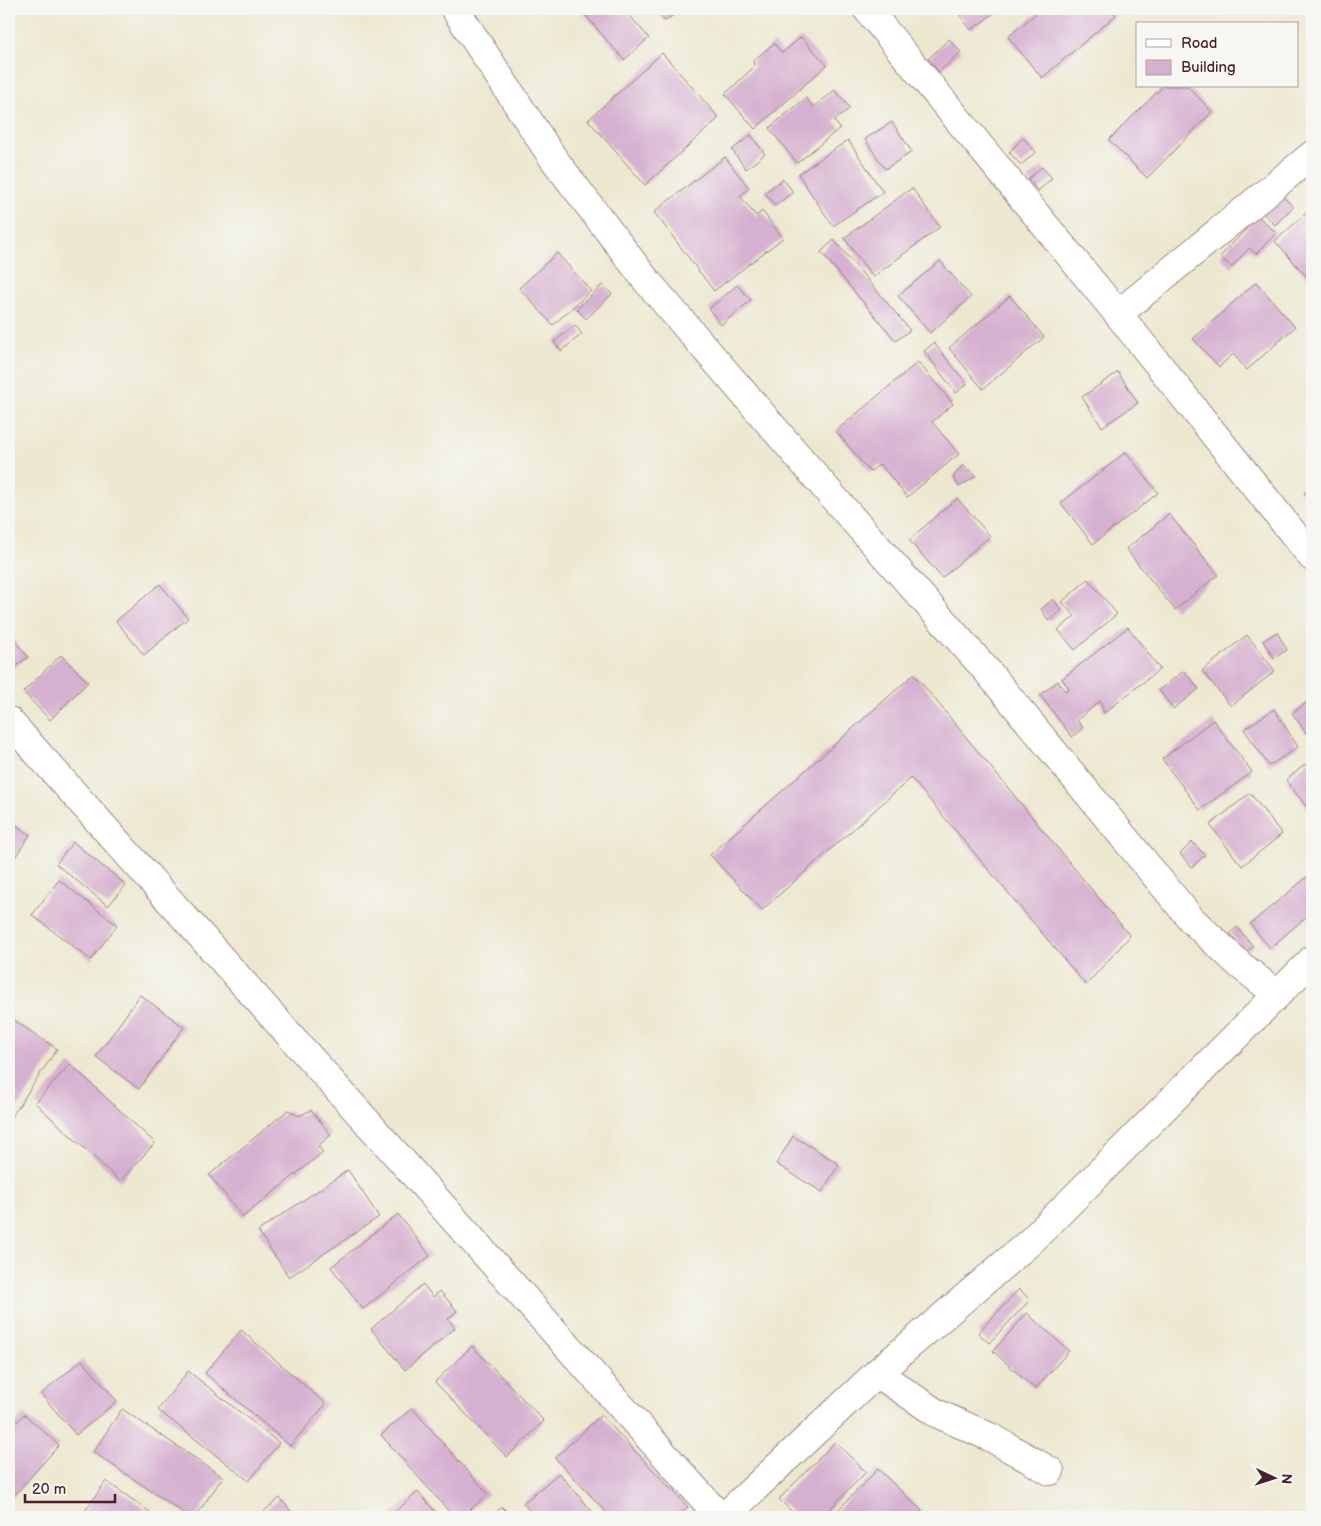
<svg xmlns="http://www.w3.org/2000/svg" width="1321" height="1526" font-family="'Balsamiq Sans',sans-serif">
<rect width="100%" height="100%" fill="#f6f6f2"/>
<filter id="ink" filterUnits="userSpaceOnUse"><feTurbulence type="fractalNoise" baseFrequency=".02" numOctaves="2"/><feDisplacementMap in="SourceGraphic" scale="10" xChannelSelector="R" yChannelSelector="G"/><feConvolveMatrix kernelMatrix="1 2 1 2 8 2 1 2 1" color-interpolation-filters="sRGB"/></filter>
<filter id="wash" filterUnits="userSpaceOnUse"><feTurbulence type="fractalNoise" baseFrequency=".0096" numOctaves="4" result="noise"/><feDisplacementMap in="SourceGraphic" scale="20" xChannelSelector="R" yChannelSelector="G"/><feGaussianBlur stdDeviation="1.12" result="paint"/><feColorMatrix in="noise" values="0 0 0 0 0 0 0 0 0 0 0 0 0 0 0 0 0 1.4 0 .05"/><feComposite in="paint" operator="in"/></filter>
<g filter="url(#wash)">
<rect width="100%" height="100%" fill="#ece8d0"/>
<g id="blocks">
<!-- building -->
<g fill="#d6b0d0">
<path d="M580,9h44l25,29 -25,22z"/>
<path d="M655,9h26l-16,12z"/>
<path d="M955,9h45l-29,21z"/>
<path d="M1041,9h69l6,6 -74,63 -34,-41z"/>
<path d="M801,37l26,28 -72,64 -30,-35 29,-27 -1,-6 21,-18 8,10z"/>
<path d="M949,39l12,13 -22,20 -11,-13z"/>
<path d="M662,53l57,65 -74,67 -57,-65z"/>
<path d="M1163,86h25l24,26 -65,66 -38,-38z"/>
<path d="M835,90l15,18 -16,13 6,7 -43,35 -28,-35 37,-30 8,9z"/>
<path d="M892,122l20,30 -27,17 -20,-30z"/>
<path d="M751,135l14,19 -19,15 -14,-19z"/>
<path d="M1023,138l13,14 -15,13 -12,-13z"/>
<path d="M848,140l35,52 -50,34 -35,-52z"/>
<path d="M725,157l24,31 -9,8 16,20 6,-5 21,27 -69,53 -60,-79z"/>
<path d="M1042,167l10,11 -14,13 -10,-12z"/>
<path d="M783,179l10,13 -18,14 -10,-14z"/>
<path d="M912,188l28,39 -67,50 -29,-39z"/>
<path d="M1281,194l12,13 -18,18 -13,-13z"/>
<path d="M1312,208v75l-37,-42z"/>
<path d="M1258,216l18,17 -20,21 -7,-6 -17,19 -12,-10z"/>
<path d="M834,240l76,90 -14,11 -75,-89z"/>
<path d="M557,253l34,38 -38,34 -34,-37z"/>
<path d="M940,261l31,36 -41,36 -32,-37z"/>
<path d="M1256,282l39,45 -48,43 -14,-16 -14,13 -26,-28z"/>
<path d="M602,285l10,9 -26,25 -9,-10z"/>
<path d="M737,285l14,15 -30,25 -12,-16z"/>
<path d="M1010,296l34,41 -61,52 -34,-41z"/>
<path d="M575,325l7,9 -21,17 -7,-9z"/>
<path d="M934,343l33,41 -11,9 -32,-42z"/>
<path d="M918,362l35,42 -21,18 27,32 -52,43 -27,-33 -10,8 -34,-41z"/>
<path d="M1118,372l20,31 -36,24 -20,-30z"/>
<path d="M1126,452l32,41 -65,51 -32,-41z"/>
<path d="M963,465l13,11 -17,11 -6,-10z"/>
<path d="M1312,486v18l-8,-11z"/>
<path d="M957,498l33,38 -48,42 -33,-38z"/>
<path d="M1169,514l49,61 -43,35 -49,-61z"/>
<path d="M1088,579l29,35 -42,36 -17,-20 17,-14 -13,-14z"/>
<path d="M160,584l28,34 -44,37 -28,-34z"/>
<path d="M1053,599l9,11 -13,11 -8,-12z"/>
<path d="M1128,627l32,42 -56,44 -4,-12 -23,19 6,8 -11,9 -32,-42 18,-14 7,10 4,-3 -7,-9z"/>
<path d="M1277,632l10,18 -13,8 -11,-17z"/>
<path d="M9,634l19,23 -19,15z"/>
<path d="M1247,635l28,36 -44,35 -29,-35z"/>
<path d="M61,655l27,27 -38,38 -27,-28z"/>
<path d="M1184,671l15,18 -26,20 -14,-19z"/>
<path d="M914,674l216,262 -44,49 -175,-207 -149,132 -52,-55z"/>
<path d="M1312,699v29l-6,5 -14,-20z"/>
<path d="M1274,709l24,38 -29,19 -25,-37z"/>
<path d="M1213,720l39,52 -52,38 -38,-51z"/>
<path d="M1312,759v55l-26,-34z"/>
<path d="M1250,793l32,41 -40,32 -32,-41z"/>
<path d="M9,820l21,15 -21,31z"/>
<path d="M73,842l53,43 -18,21 -52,-42z"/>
<path d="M1192,842l13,13 -13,12 -12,-13z"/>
<path d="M1312,873v39l-42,36 -20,-24z"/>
<path d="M59,880l58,45 -26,35 -59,-45z"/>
<path d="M1237,927l16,19 -7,6 -16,-19z"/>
<path d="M140,995l44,32 -45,62 -43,-32z"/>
<path d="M9,1017l48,32 -45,67 -3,-3z"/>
<path d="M70,1064l85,79 -35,38 -85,-78z"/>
<path d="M288,1110l11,6 12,-6 20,25 -13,11 5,6 -80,65 -34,-42z"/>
<path d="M793,1136l46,28 -17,28 -46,-28z"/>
<path d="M348,1170l31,47 -90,60 -31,-46z"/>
<path d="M398,1214l32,42 -67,53 -32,-42z"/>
<path d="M423,1284l10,13 7,-6 17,20 -9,8 7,9 -50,42 -34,-41z"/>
<path d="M1019,1289l11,11 -41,43 -11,-10z"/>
<path d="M1027,1313l42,38 -34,38 -42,-38z"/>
<path d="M241,1330l85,74 -36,42 -85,-73z"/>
<path d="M472,1346l72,75 -37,36 -72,-75z"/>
<path d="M82,1360l35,41 -41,34 -35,-41z"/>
<path d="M188,1371l91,72 -30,38 -91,-71z"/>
<path d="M412,1408l76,86 -26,23h-8l-73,-82z"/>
<path d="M122,1409l101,68 -28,40h-5l-97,-65z"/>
<path d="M24,1414l35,31 -46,52 -4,-3v-63z"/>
<path d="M601,1415l87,92 -11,10h-66l-56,-59z"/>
<path d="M835,1442l31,30 -44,45h-25l-18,-18z"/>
<path d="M878,1469l44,42 -6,6h-85z"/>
<path d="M559,1473l38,44h-62l-12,-14z"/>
<path d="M106,1481l51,36h-76z"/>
<path d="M418,1492l22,25h-51z"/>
<path d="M280,1498l16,19h-39z"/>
<path d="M502,1507l10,10h-20z"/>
</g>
</g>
</g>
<g filter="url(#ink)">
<use href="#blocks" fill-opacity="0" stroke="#9b847e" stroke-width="1"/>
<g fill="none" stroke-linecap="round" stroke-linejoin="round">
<defs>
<g id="minor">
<path d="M455,9l98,149 93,122 188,218 154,174 204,248 48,45 37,29"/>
<path d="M867,9l251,305 194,243"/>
<path d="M1118,314l194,-159"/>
<path d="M9,721l711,796"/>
<path d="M877,1373l59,40 56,25 58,33"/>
<path d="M724,1517l153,-144 154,-132 281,-281"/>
</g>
</defs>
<!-- minor casing -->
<use href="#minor" stroke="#9b847e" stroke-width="30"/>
<!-- minor -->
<use href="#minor" stroke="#fff" stroke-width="28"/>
</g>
</g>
<!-- margin -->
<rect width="1321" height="1526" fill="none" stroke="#f6f6f2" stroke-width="30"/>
<!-- legend -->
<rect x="1136" y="22" width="162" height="65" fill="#f6f6f2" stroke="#b1a0a2"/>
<rect x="1146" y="39" width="25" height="8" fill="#ffffff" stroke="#b1a0a2"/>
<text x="1181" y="48" font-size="15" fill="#4a1f2b">Road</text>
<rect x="1146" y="60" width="25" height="15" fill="#d6b0d0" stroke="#b1a0a2"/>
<text x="1181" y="72" font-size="15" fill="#4a1f2b">Building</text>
<!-- north arrow -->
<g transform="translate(1274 1478) rotate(94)" stroke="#f6f6f2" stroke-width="4" paint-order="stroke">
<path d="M0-4L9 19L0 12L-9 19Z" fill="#4a1f2b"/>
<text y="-8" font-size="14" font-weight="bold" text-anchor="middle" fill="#4a1f2b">N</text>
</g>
<!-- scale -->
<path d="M25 1494v8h90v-8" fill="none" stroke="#4a1f2b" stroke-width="2.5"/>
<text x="32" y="1494" font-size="15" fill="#4a1f2b" stroke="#f6f6f2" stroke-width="4" paint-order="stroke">20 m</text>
</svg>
